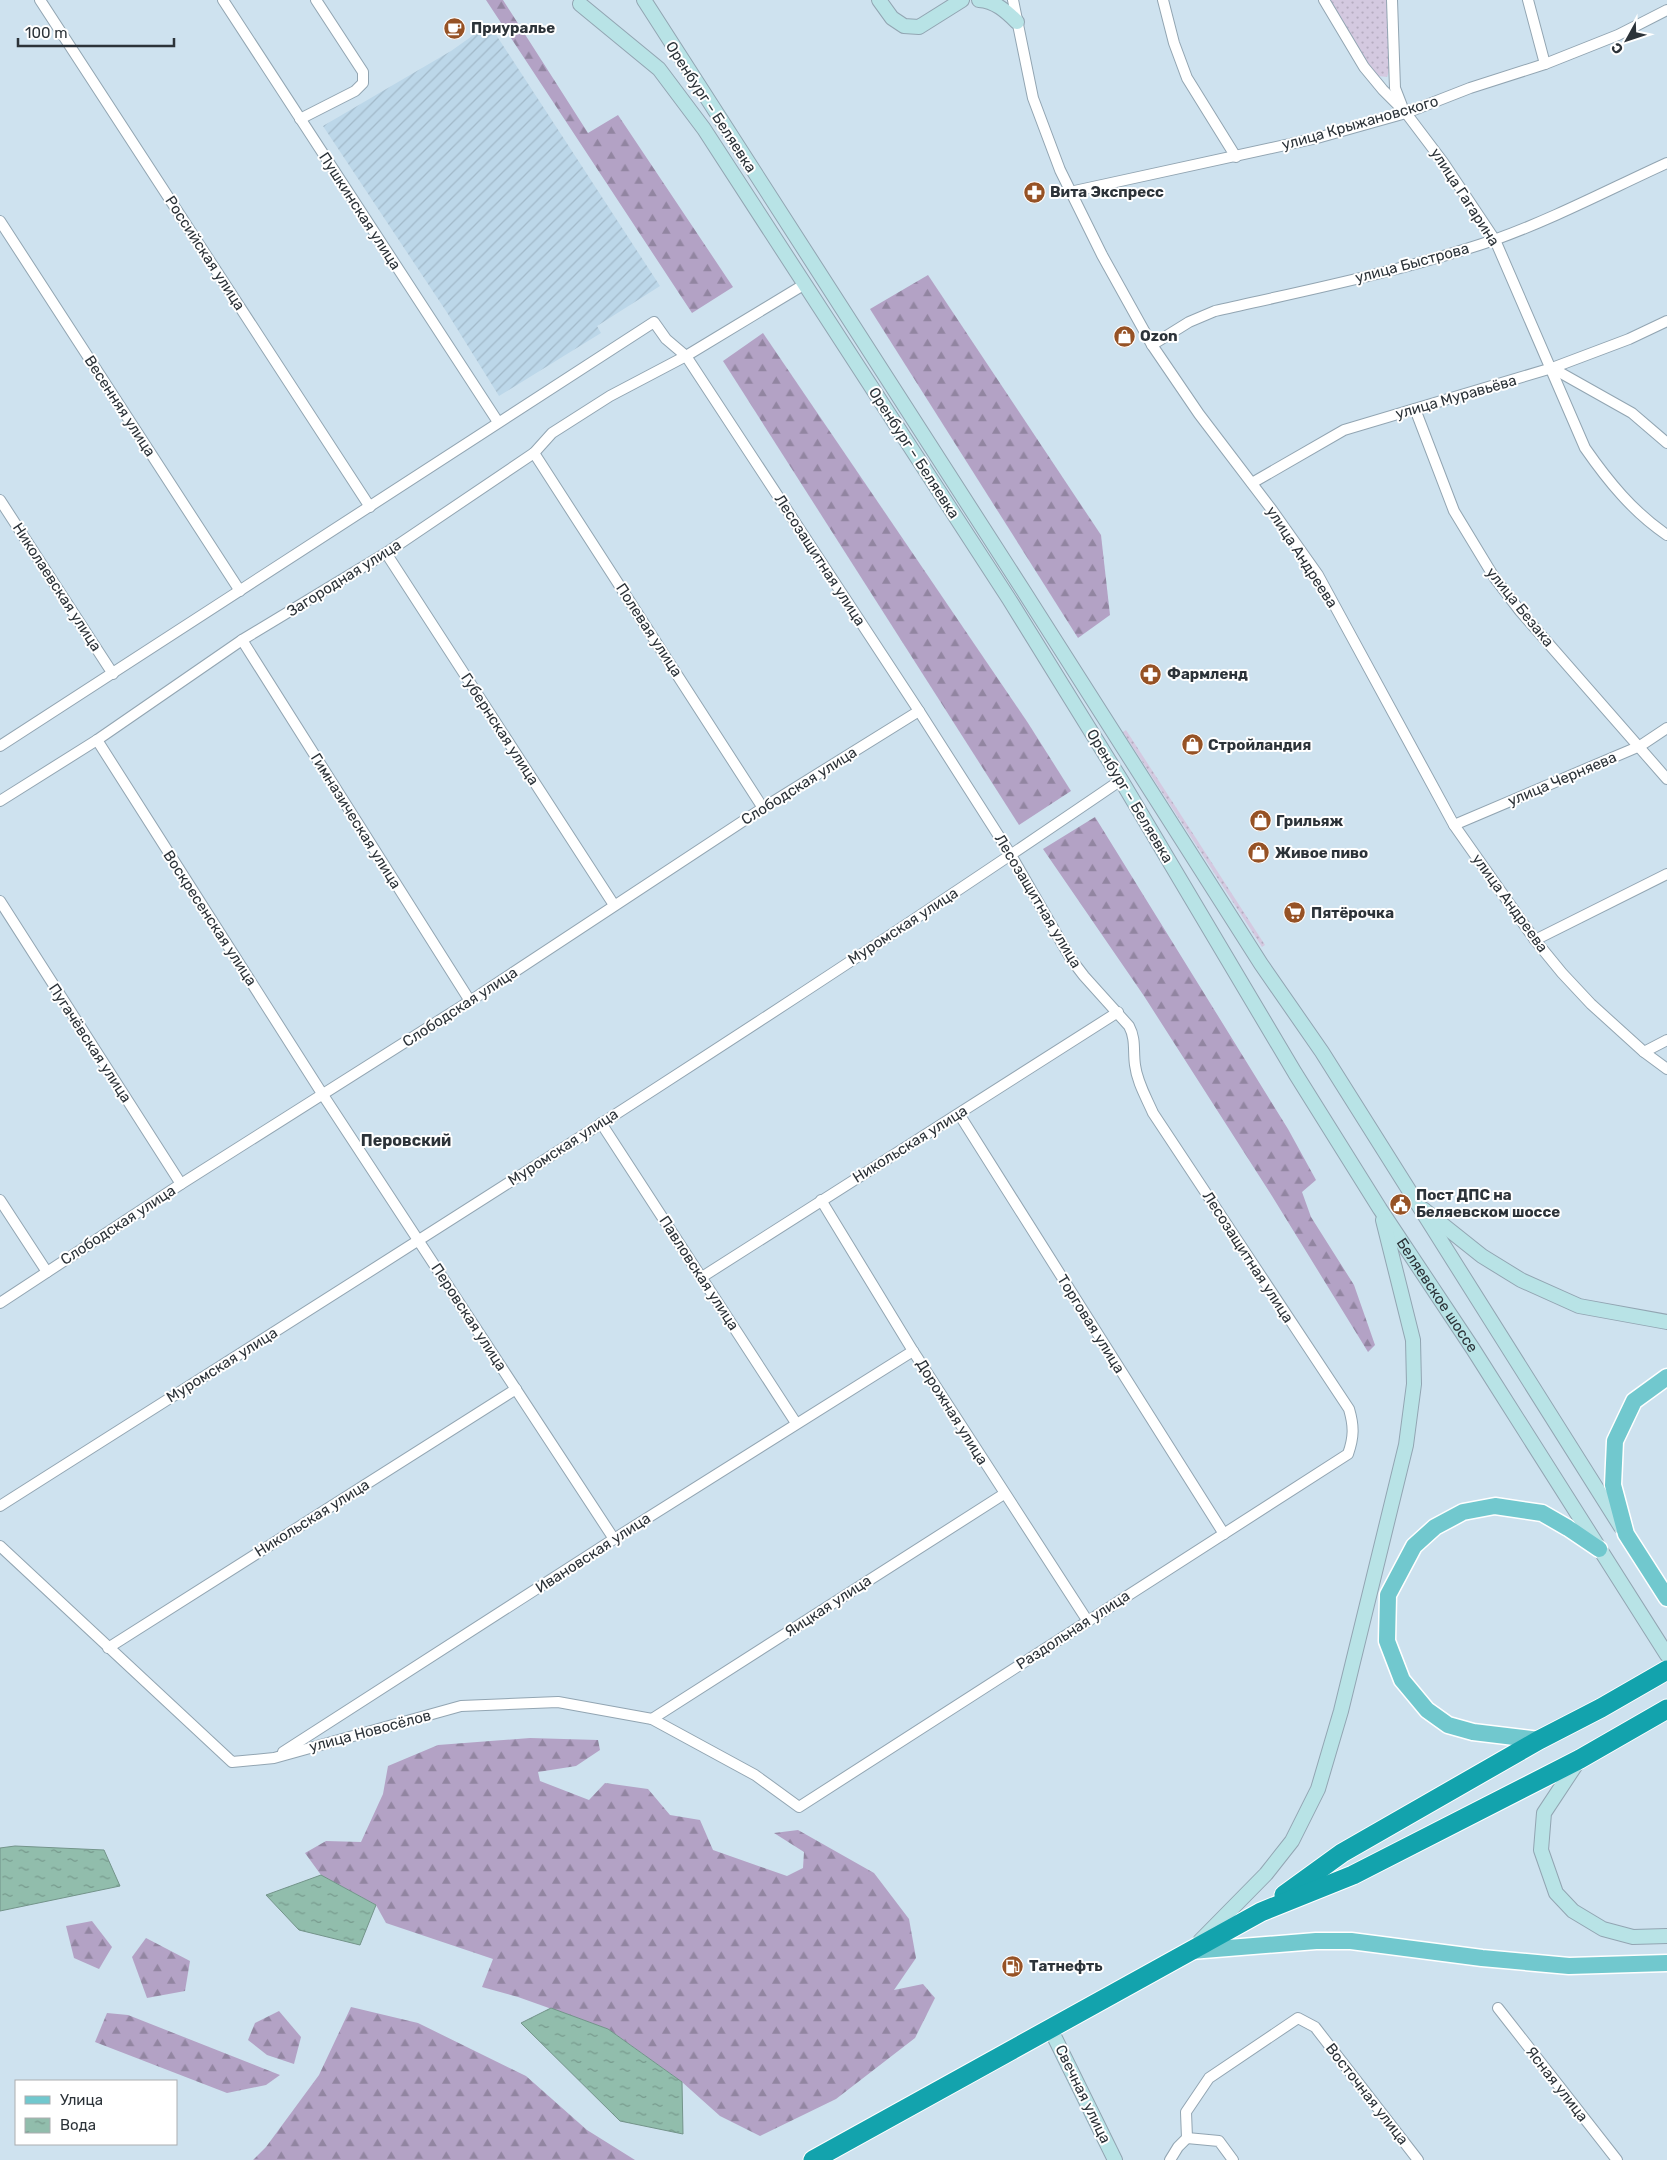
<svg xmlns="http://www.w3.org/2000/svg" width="1667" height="2160" font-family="Rubik,sans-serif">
<defs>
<pattern id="industrial-furrows" width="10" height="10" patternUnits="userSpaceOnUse" patternTransform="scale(1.25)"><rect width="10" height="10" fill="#bcd7e9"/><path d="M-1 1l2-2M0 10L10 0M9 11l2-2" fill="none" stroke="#a2b9c9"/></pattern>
<pattern id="grass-dots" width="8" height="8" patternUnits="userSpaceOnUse" patternTransform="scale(1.25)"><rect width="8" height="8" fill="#d4c9e0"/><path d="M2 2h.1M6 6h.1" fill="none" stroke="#b6adc1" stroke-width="1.8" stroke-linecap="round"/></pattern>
<pattern id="forest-firs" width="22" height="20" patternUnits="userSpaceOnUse" patternTransform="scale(1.25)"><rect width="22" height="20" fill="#b3a2c5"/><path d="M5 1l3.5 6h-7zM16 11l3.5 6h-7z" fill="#9285a1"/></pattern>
<pattern id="water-ripples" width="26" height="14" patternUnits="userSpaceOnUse" patternTransform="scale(1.25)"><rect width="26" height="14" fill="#91bdac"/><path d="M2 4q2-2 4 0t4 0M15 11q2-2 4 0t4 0" fill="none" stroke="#779a8d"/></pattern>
</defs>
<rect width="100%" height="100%" fill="#cee2ef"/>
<!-- industrial -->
<path fill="url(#industrial-furrows)" d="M489,24l171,262 -63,40 4,7 -102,63 -53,-85 -123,-185 128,-75z"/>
<!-- grass -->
<g fill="url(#grass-dots)">
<path d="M1328,0h59c1,13 6,68 0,77l-9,-1 -23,-29z"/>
<path d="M1126,730l139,215 -3,2 -139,-215z"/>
</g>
<!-- forest -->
<g fill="url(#forest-firs)">
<path d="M486,0h17l85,133 30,-18 115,172 -41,26z"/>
<path d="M928,275l173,260 9,80 -32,23 -208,-329z"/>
<path d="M763,333l265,390 43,68 -52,34 -296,-464z"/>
<path d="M1095,817l193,312 28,51 -14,12 9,25 43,68 21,60 -7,7 -96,-156 -128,-200 -101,-147z"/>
<path d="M530,1738l68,2 2,10 -24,16 -38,6 2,9 49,19 16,-17 43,6 22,26 30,5 13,30 74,26 16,-8 1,-16 -30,-19 24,-3 76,43 35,46 7,39 -22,32 29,-6 12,14 -20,40 -79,61 -76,37 -40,-20 -38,-34 -74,-53 -90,-32 -36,-10 11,-28 -107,-36 -10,-18 -55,-30 -16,-22 21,-12 35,1 22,-48 5,-28 50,-21z"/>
<path d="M92,1921l20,26 -13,22 -25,-11 -8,-32z"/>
<path d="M146,1938l44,23 -5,30 -38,7 -15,-41z"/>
<path d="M351,2007l67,16 108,53 61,54 48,30h-382l13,-13 53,-72z"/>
<path d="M279,2011l22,26 -7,27 -27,-9 -19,-15 7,-17z"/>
<path d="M107,2013l21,2 152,60 -14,10 -39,8 -132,-51z"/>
</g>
<!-- water -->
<g fill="url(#water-ripples)" stroke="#73948a">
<path d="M15,1846l89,4 16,36 -120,25v-63z"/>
<path d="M321,1875l55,30 -16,40 -61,-15 -33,-35z"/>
<path d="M551,2008l57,21 74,53 1,52 -63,-13 -99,-98z"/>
</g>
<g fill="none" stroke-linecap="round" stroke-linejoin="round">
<defs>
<g id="street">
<path d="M40,0l330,507"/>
<path d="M223,0l275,422"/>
<path d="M1013,0l20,98 27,72 42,85 50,90 47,69 73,96 46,65 136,250 81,115 27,33 29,31 53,48 23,17"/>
<path d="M1163,0l11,43 13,35 49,79"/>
<path d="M1324,0l40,67 19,23 23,23 37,49 52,78 90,208c23,33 48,64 82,87"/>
<path d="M1392,0l3,88 7,18"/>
<path d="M1528,0l17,64"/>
<path d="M300,119l55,-28 8,-8v-11l-47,-72"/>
<path d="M1070,192l247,-54 89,-25 64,-25 75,-24 73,-29 49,-25"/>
<path d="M0,221l240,370"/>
<path d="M1152,345l37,-23 26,-11c93,-21 188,-40 279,-71 59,-21 116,-51 173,-77"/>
<path d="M1552,368l80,45 35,30"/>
<path d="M1415,409l39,102 40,66 26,34 147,168"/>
<path d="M534,453l229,355"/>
<path d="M1252,483l92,-53 208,-62 77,-29 38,-18"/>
<path d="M0,500l113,174"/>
<path d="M386,553l228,352"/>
<path d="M242,640l228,361"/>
<path d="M97,740l226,355 291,444"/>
<path d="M0,746l654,-424 12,17 20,17 233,355 92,144 60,104 13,17 45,50c7,13 4,25 6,39 2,17 11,32 18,48l196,296c5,17 5,28 -1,45l-549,353 -44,-32 -103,-56 -94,-17 -97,4 -187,52 -42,4 -232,-216"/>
<path d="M0,801l97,-61 145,-100 144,-87 148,-100 18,-20 58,-37 76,-40 119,-72"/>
<path d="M1454,825l186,-79 27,-18"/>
<path d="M0,901l181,283"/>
<path d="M1535,940l132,-66"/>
<path d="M1644,1052l23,-12"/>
<path d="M959,1114l265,420"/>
<path d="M601,1123l195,300"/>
<path d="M0,1200l47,72"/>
<path d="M821,1200l92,151 174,269"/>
<path d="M702,1277l416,-265"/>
<path d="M0,1303l181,-119 289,-183 293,-193 156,-97"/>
<path d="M0,1506c376,-239 754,-475 1121,-726"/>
<path d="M108,1648l408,-259"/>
<path d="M652,1719l352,-225"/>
<path d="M283,1752l331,-213 299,-188"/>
<path d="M1498,2008l119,152"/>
<path d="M1187,2138l32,3 14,19"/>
<path d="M1170,2160l8,-13 9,-9 -1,-26 23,-34 89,-60 17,9 103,133"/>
</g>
<g id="secondary">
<path d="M644,0l379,590 238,374 61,88 299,475"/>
<path d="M879,0l13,18 12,8 15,1 43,-27"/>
<path d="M979,0c16,1 27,11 38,22"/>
<path id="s1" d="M580,4l79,65 45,60 305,470 112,181 174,293 85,136 93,140 194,306"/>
<path d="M1423,1209l59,47 39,24 58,26 88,16"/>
<path d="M1579,1760l-35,53 -3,37 15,43 17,18 30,18 30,8 34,-1"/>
<path d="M1200,1941l66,-67 26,-33 26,-52 23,-78 65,-266 8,-61 -1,-44 -30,-120"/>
<path d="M1050,2028l65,132"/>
</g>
<g id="primary">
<path d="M1667,1377l-33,24 -19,40 -2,44 13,49 41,64"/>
<path d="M1539,1740l-66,-8 -25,-7 -21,-15 -25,-30 -15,-39 1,-46 26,-49 21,-19 28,-15 32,-6 47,7 26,15 31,21"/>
<path d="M1191,1951l125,-10h35l131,17 87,8 98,-3"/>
</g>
<g id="highway">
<path d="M1284,1895l58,-42 197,-113 62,-32 66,-38"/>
<path d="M813,2160l448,-248 92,-37 227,-116 87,-50"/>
</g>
</defs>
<!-- street casing -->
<use href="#street" stroke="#92a5b2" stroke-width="12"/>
<!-- secondary casing -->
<use href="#secondary" stroke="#92a5b2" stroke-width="16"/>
<!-- primary casing -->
<use href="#primary" stroke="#fff" stroke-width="19"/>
<!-- highway casing -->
<use href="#highway" stroke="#fff" stroke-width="21"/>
<!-- street -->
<use href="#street" stroke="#fff" stroke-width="10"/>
<!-- secondary -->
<use href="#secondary" stroke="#b8e3e6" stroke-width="14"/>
<!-- primary -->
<use href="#primary" stroke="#71c8ce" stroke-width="16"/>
<!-- highway -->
<use href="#highway" stroke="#13a3ad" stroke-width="19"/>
</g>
<!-- icons -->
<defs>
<symbol id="cafe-disc" viewBox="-11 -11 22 22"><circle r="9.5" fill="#965225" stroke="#fff"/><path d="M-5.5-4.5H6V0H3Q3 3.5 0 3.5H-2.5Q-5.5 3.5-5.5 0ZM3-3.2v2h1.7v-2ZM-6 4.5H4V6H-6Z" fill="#fff"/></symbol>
<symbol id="pharmacy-disc" viewBox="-11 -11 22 22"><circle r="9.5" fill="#965225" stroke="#fff"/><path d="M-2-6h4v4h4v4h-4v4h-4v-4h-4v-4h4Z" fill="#fff"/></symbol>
<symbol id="shop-disc" viewBox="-11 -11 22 22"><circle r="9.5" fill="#965225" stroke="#fff"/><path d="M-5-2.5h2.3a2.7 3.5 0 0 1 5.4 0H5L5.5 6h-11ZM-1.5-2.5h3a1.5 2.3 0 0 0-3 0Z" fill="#fff"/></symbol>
<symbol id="supermarket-disc" viewBox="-11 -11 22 22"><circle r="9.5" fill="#965225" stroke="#fff"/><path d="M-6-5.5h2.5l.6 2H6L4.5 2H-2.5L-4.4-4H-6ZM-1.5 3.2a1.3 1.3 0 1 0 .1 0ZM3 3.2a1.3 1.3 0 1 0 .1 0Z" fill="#fff"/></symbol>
<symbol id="civic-disc" viewBox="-11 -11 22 22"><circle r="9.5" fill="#965225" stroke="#fff"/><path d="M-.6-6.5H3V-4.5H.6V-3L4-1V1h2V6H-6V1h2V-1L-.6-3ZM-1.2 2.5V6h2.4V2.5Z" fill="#fff"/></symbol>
<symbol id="fuel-disc" viewBox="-11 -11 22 22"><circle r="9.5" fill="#965225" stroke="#fff"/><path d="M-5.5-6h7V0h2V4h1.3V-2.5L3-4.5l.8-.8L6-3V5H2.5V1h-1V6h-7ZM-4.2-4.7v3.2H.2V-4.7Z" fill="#fff"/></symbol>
</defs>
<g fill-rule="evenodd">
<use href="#cafe-disc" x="442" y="16" width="25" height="25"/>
<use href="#pharmacy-disc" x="1022" y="180" width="25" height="25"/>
<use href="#shop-disc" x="1112" y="324" width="25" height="25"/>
<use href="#pharmacy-disc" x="1138" y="662" width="25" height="25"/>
<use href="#shop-disc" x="1180" y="732" width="25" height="25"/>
<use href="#shop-disc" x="1248" y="808" width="25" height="25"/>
<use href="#shop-disc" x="1246" y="840" width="25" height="25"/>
<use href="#supermarket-disc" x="1282" y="900" width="25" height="25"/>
<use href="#civic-disc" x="1388" y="1192" width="25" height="25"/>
<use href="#fuel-disc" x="1000" y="1954" width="25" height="25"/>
</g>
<g text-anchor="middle" stroke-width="4" stroke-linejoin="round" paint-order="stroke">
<!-- poi labels -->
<g font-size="15" font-weight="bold" fill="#2c3339" stroke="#fff" text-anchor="start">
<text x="471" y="33">Приуралье</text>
<text x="1050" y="197">Вита Экспресс</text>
<text x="1140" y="341">Ozon</text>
<text x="1167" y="679">Фармленд</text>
<text x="1208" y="750">Стройландия</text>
<text x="1276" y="826">Грильяж</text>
<text x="1275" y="858">Живое пиво</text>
<text x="1311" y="918">Пятёрочка</text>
<text x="1416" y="1200">Пост ДПС на<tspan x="1416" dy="17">Беляевском шоссе</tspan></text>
<text x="1029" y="1971">Татнефть</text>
</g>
<!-- street labels -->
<g font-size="15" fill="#2c3339" stroke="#fff">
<text transform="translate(711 107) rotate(57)" y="5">Оренбург – Беляевка</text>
<text transform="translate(1360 123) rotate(-16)" y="5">улица Крыжановского</text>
<text transform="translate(1465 197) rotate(57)" y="5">улица Гагарина</text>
<text transform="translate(360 211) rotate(57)" y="5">Пушкинская улица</text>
<text transform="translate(205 253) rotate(57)" y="5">Российская улица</text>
<text transform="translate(1412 263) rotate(-15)" y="5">улица Быстрова</text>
<text transform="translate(1456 397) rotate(-16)" y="5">улица Муравьёва</text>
<text transform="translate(120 406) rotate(57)" y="5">Весенняя улица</text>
<text transform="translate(914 453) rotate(57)" y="5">Оренбург – Беляевка</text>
<text transform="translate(1302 557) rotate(57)" y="5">улица Андреева</text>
<text transform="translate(820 560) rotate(57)" y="5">Лесозащитная улица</text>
<text transform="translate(344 578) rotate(-32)" y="5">Загородная улица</text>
<text transform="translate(57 587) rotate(57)" y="5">Николаевская улица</text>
<text transform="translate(1520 607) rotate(51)" y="5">улица Безака</text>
<text transform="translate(649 630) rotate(57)" y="5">Полевая улица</text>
<text transform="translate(500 729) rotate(57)" y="5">Губернская улица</text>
<text transform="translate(1562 779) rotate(-23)" y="5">улица Черняева</text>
<text transform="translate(799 786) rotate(-32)" y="5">Слободская улица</text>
<text transform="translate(1130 796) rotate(59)" y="5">Оренбург – Беляевка</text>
<text transform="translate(356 821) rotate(58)" y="5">Гимназическая улица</text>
<text transform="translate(1038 901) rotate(59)" y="5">Лесозащитная улица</text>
<text transform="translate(1510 903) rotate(54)" y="5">улица Андреева</text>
<text transform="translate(210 918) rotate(57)" y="5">Воскресенская улица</text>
<text transform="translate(903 926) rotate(-33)" y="5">Муромская улица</text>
<text transform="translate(460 1007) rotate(-33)" y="5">Слободская улица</text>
<text transform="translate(90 1043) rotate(57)" y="5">Пугачёвская улица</text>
<text transform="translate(910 1144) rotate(-32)" y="5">Никольская улица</text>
<text transform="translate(563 1147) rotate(-33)" y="5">Муромская улица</text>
<text transform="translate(118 1225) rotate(-33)" y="5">Слободская улица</text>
<text transform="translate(1248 1257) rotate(57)" y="5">Лесозащитная улица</text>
<text transform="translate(699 1273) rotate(57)" y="5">Павловская улица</text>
<text dy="5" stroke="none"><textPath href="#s1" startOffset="1555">Беляевское шоссе</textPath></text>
<text transform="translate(469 1317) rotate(57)" y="5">Перовская улица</text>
<text transform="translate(1091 1324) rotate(58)" y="5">Торговая улица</text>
<text transform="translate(222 1365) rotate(-32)" y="5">Муромская улица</text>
<text transform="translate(952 1412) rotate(58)" y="5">Дорожная улица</text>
<text transform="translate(312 1518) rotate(-32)" y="5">Никольская улица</text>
<text transform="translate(593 1553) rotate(-33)" y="5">Ивановская улица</text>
<text transform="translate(828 1606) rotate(-33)" y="5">Яицкая улица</text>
<text transform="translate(1073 1630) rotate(-33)" y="5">Раздольная улица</text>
<text transform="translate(370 1731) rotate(-15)" y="5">улица Новосёлов</text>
<text transform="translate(1557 2084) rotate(52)" y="5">Ясная улица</text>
<text transform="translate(1083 2094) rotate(64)" y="5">Свечная улица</text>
<text transform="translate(1367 2094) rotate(52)" y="5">Восточная улица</text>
</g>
<!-- neighbourhood labels -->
<g font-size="16" font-weight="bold" fill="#2c3339" stroke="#fff">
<text x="406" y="1146">Перовский</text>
</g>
</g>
<!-- legend -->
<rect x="15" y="2080" width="162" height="65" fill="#ffffff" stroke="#abadb0"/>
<rect x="25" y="2096" width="25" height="8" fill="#71c8ce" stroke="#abadb0"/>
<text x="60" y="2105" font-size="15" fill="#2c3339">Улица</text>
<rect x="25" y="2118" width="25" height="15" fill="url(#water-ripples)" stroke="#abadb0"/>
<text x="60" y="2130" font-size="15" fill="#2c3339">Вода</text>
<!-- north arrow -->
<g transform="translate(1627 40) rotate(230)" stroke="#ffffff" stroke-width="4" paint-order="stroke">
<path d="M0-4L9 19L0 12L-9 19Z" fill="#2c3339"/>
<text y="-8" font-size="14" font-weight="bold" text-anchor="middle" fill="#2c3339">С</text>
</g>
<!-- scale -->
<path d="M18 38v8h156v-8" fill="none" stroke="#2c3339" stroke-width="2.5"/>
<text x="25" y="38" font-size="15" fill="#2c3339" stroke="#ffffff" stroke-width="4" paint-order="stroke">100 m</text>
</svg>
